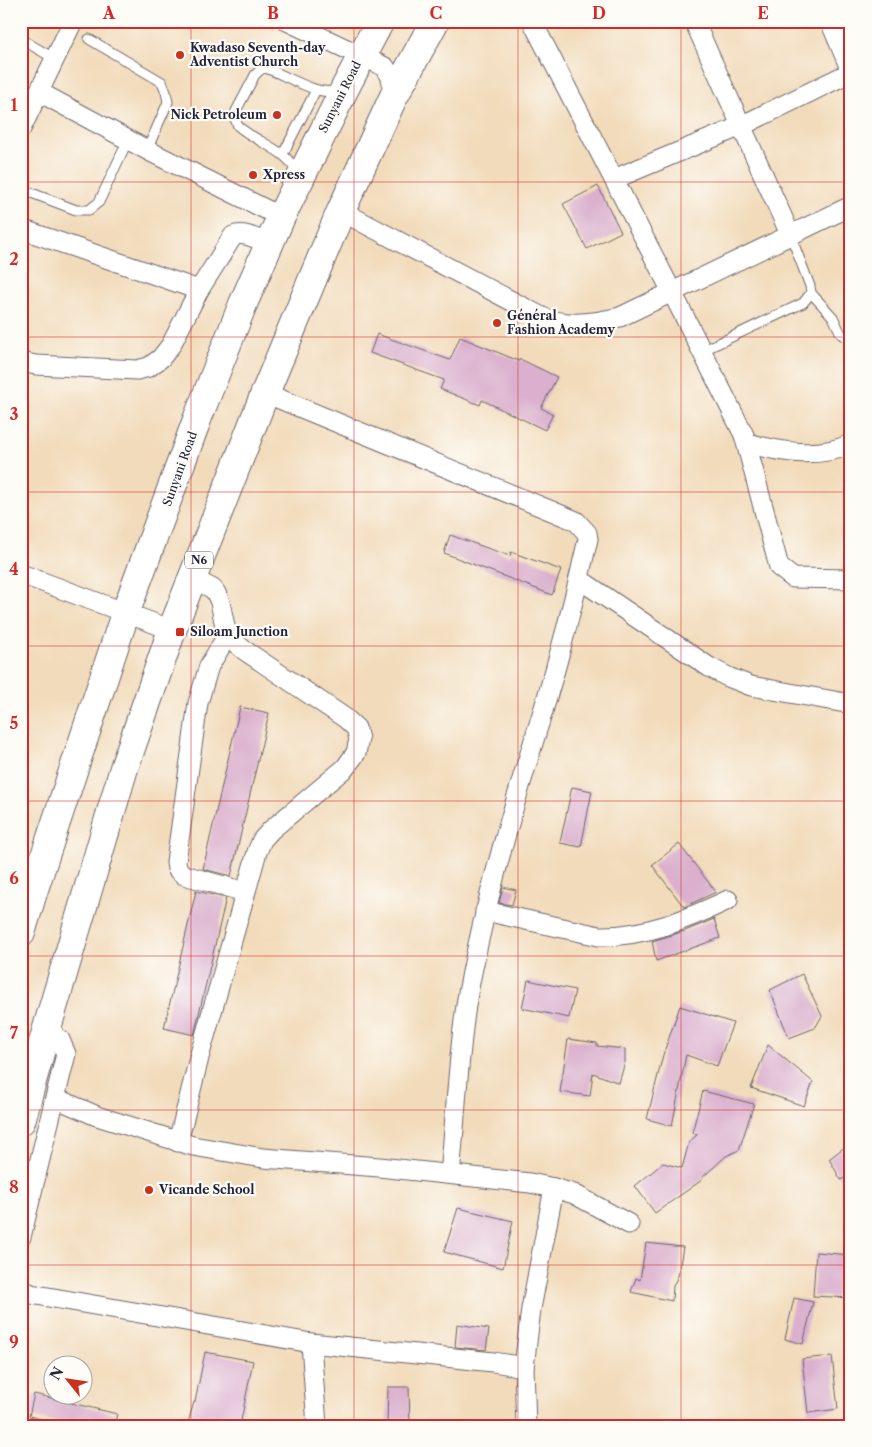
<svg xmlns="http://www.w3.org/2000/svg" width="872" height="1447" font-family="'Libre Caslon Text',serif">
<rect width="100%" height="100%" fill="#fdfcf7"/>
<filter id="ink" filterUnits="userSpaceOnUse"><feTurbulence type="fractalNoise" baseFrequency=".02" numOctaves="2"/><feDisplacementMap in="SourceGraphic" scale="10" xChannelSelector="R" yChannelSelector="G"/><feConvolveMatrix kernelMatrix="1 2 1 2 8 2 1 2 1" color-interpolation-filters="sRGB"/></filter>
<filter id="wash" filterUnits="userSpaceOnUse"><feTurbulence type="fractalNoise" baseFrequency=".0096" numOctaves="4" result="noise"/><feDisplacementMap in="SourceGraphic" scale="20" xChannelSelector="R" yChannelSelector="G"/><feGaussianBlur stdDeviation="1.12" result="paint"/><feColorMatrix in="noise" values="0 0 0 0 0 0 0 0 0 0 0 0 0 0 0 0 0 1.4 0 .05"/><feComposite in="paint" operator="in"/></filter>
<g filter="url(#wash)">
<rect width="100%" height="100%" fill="#f2dbbb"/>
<g id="blocks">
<!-- building -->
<g fill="#dab0ce">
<path d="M598,186l23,46 -34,17 -24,-45z"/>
<path d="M377,334l73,26 10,-23 59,24 1,-2 37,18 -16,31 12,6 -8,16 -63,-30 -2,5 -40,-16 4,-9 -74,-27z"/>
<path d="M450,535l60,21 1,-4 50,18 -9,25 -108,-42z"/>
<path d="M240,707l29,6 -38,163 -28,-7z"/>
<path d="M572,787l20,4 -11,56 -21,-4z"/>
<path d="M679,844l37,48 -32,15 -32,-42z"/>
<path d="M503,887l13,3 -4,15 -13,-2z"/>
<path d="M196,891l30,7 -32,137 -30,-7z"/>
<path d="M714,919l6,19 -64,23 -4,-20 33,-10z"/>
<path d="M802,974l20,42 -7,12 -26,10 -19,-48z"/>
<path d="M528,980l47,10 -6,28 -47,-10z"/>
<path d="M680,1006l53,17 -16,43 -31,-11 -14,71 -25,-7 16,-64z"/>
<path d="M568,1039l29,4v3l28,3v13l-6,21 -26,-10 -3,23 -30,-4z"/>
<path d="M768,1045l45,37 -9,24 -53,-18z"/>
<path d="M703,1091l51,13 -15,46 -13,6 -24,22v2l-47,33 -20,-27 28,-23 19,5 7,-26 9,-8 -6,-1z"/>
<path d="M851,1142v32l-10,6 -12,-21z"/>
<path d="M458,1208l55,13 -10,47 -59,-16z"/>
<path d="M646,1243l37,4 -5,29 -5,10 -1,15 -41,-9 5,-14 4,2z"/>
<path d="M816,1252l35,3v43l-38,-2z"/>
<path d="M794,1298l19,4 -10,42 -18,-5z"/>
<path d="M457,1324l32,5 -3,21 -31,-3z"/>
<path d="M205,1352l48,9 -13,65h-53l7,-24h1z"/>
<path d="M832,1356l6,53 -30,4 -6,-54z"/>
<path d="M388,1387h21l1,39h-23z"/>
<path d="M34,1394l83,20 -3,12h-45l-40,-10z"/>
</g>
</g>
</g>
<g filter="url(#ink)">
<use href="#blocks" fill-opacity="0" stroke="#6b6368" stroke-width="1"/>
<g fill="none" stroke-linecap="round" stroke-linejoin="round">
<defs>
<g id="lane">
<path d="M21,39l34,20"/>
<path d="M89,39l73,43 4,10 2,10 -21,48"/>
<path d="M283,154l33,-64"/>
<path d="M298,174c-11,-25 -41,-31 -60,-48l-3,-7 1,-8 19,-36 5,-5 5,-2c20,6 54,30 73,22"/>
<path d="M21,189l55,21h13l10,-8 29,-62"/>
<path d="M811,293l22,24 8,17 10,6"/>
<path d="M702,351l101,-48 8,-10 -1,-7 -20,-52"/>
</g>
<g id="street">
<path d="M287,21l98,46 6,10 2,21"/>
<path d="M532,21l140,271 72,143 35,132 14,11 58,1"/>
<path d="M694,21l96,213"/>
<path d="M830,21l21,50"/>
<path d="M39,92l108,58 134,67"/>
<path d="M21,129l52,-108"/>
<path d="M614,179l127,-53 110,-54"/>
<path d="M341,211l199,105c24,12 55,7 80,1l231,-111"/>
<path d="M21,229l178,61"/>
<path d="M21,362l15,3 101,5 12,-3 12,-9 10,-13 28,-55 34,-54c11,-5 26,4 36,8"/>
<path d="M265,393l311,128 11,12 1,6c-13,58 -28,116 -45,172 -29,93 -57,186 -75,282 -10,58 -12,123 -18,181"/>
<path d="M747,443c33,9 71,16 104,1"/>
<path d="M21,574l151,56"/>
<path d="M579,579l130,88 19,10 23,9 100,18"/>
<path d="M227,636l-18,30 -11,37 -22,159 1,7 7,6 61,17"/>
<path d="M485,911l114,25c45,1 89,-17 129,-36"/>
<path d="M47,1028l13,12 6,14 -11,44 42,18 96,30 70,12 116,9 151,16 24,5 20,6 55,30"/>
<path d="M178,1142l22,-88 57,-202 5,-12 9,-10 74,-62 11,-15 3,-14 -3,-11 -11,-10 -101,-68 -17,-14 -7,-34 -4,-9 -3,-4 -21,-11"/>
<path d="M21,1237l34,-139"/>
<path d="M21,1289l10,5 280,49 182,19 31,5 7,-58 23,-121"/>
<path d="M311,1343l6,83"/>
<path d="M524,1367l2,59"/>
</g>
<g id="primary">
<path d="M21,933l13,-44 91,-275 73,-197 45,-113 38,-87 64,-129 35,-67"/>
<path d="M21,1121l26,-93 77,-260 48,-138 93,-237 76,-182 52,-113 42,-77"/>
</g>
</defs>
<!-- lane casing -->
<use href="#lane" stroke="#6b6368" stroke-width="11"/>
<!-- street casing -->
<use href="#street" stroke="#6b6368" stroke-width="21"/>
<!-- primary casing -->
<use href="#primary" stroke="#6b6368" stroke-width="30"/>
<!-- lane -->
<use href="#lane" stroke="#fff" stroke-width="9"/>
<!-- street -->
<use href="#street" stroke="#fff" stroke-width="19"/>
<!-- primary -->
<use href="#primary" stroke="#fff" stroke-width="28"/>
</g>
</g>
<!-- grid -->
<path fill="none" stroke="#d62828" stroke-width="1" stroke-opacity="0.55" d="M191,21v1405M354,21v1405M518,21v1405M681,21v1405M21,182h830M21,337h830M21,492h830M21,646h830M21,801h830M21,956h830M21,1110h830M21,1265h830"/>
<!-- markers -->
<g fill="#c8321e" stroke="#fdfcf7" stroke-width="2">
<circle cx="180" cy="55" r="5"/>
<circle cx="277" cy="115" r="5"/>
<circle cx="253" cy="175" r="5"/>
<circle cx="497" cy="323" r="5"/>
<rect x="175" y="627" width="10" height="10" rx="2.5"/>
<circle cx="149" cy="1190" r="5"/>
</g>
<g text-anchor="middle" stroke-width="4.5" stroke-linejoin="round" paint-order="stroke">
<!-- shield labels -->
<rect fill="#fdfcf7" stroke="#646373" stroke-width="1" x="185" y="551.5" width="28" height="17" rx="4"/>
<g font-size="11" font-weight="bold" fill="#22223b">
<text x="199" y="564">N6</text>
</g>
<!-- poi labels -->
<g font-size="12" font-weight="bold" fill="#22223b" stroke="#fdfcf7" text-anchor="start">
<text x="190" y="52">Kwadaso Seventh-day<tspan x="190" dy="14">Adventist Church</tspan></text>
<text x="267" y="119" text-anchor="end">Nick Petroleum</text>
<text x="263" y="179">Xpress</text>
<text x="507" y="320">Général<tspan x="507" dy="14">Fashion Academy</tspan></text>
<text x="190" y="636">Siloam Junction</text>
<text x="159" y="1194">Vicande School</text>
</g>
<!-- street labels -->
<g font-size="12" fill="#22223b" stroke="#fdfcf7">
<text transform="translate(340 97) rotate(-63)" y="4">Sunyani Road</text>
<text transform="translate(180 469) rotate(-70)" y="4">Sunyani Road</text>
</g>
</g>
<!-- margin -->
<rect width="872" height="1447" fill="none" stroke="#fdfcf7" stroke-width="55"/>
<!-- north arrow -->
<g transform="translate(68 1380) rotate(300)"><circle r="24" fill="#fdfcf7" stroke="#a5a5ac"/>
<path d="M0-4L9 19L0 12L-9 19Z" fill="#c8321e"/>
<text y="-8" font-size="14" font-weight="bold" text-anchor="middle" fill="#22223b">N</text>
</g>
<rect x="28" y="28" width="816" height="1392" fill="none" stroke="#d62828" stroke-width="2"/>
<g font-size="16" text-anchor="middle" font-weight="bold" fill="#d62828">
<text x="109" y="19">A</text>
<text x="273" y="19">B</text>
<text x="436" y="19">C</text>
<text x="599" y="19">D</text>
<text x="763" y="19">E</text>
<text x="14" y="111">1</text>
<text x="14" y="265">2</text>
<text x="14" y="420">3</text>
<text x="14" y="575">4</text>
<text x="14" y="729">5</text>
<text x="14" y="884">6</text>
<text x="14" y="1039">7</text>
<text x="14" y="1193">8</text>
<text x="14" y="1348">9</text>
</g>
</svg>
